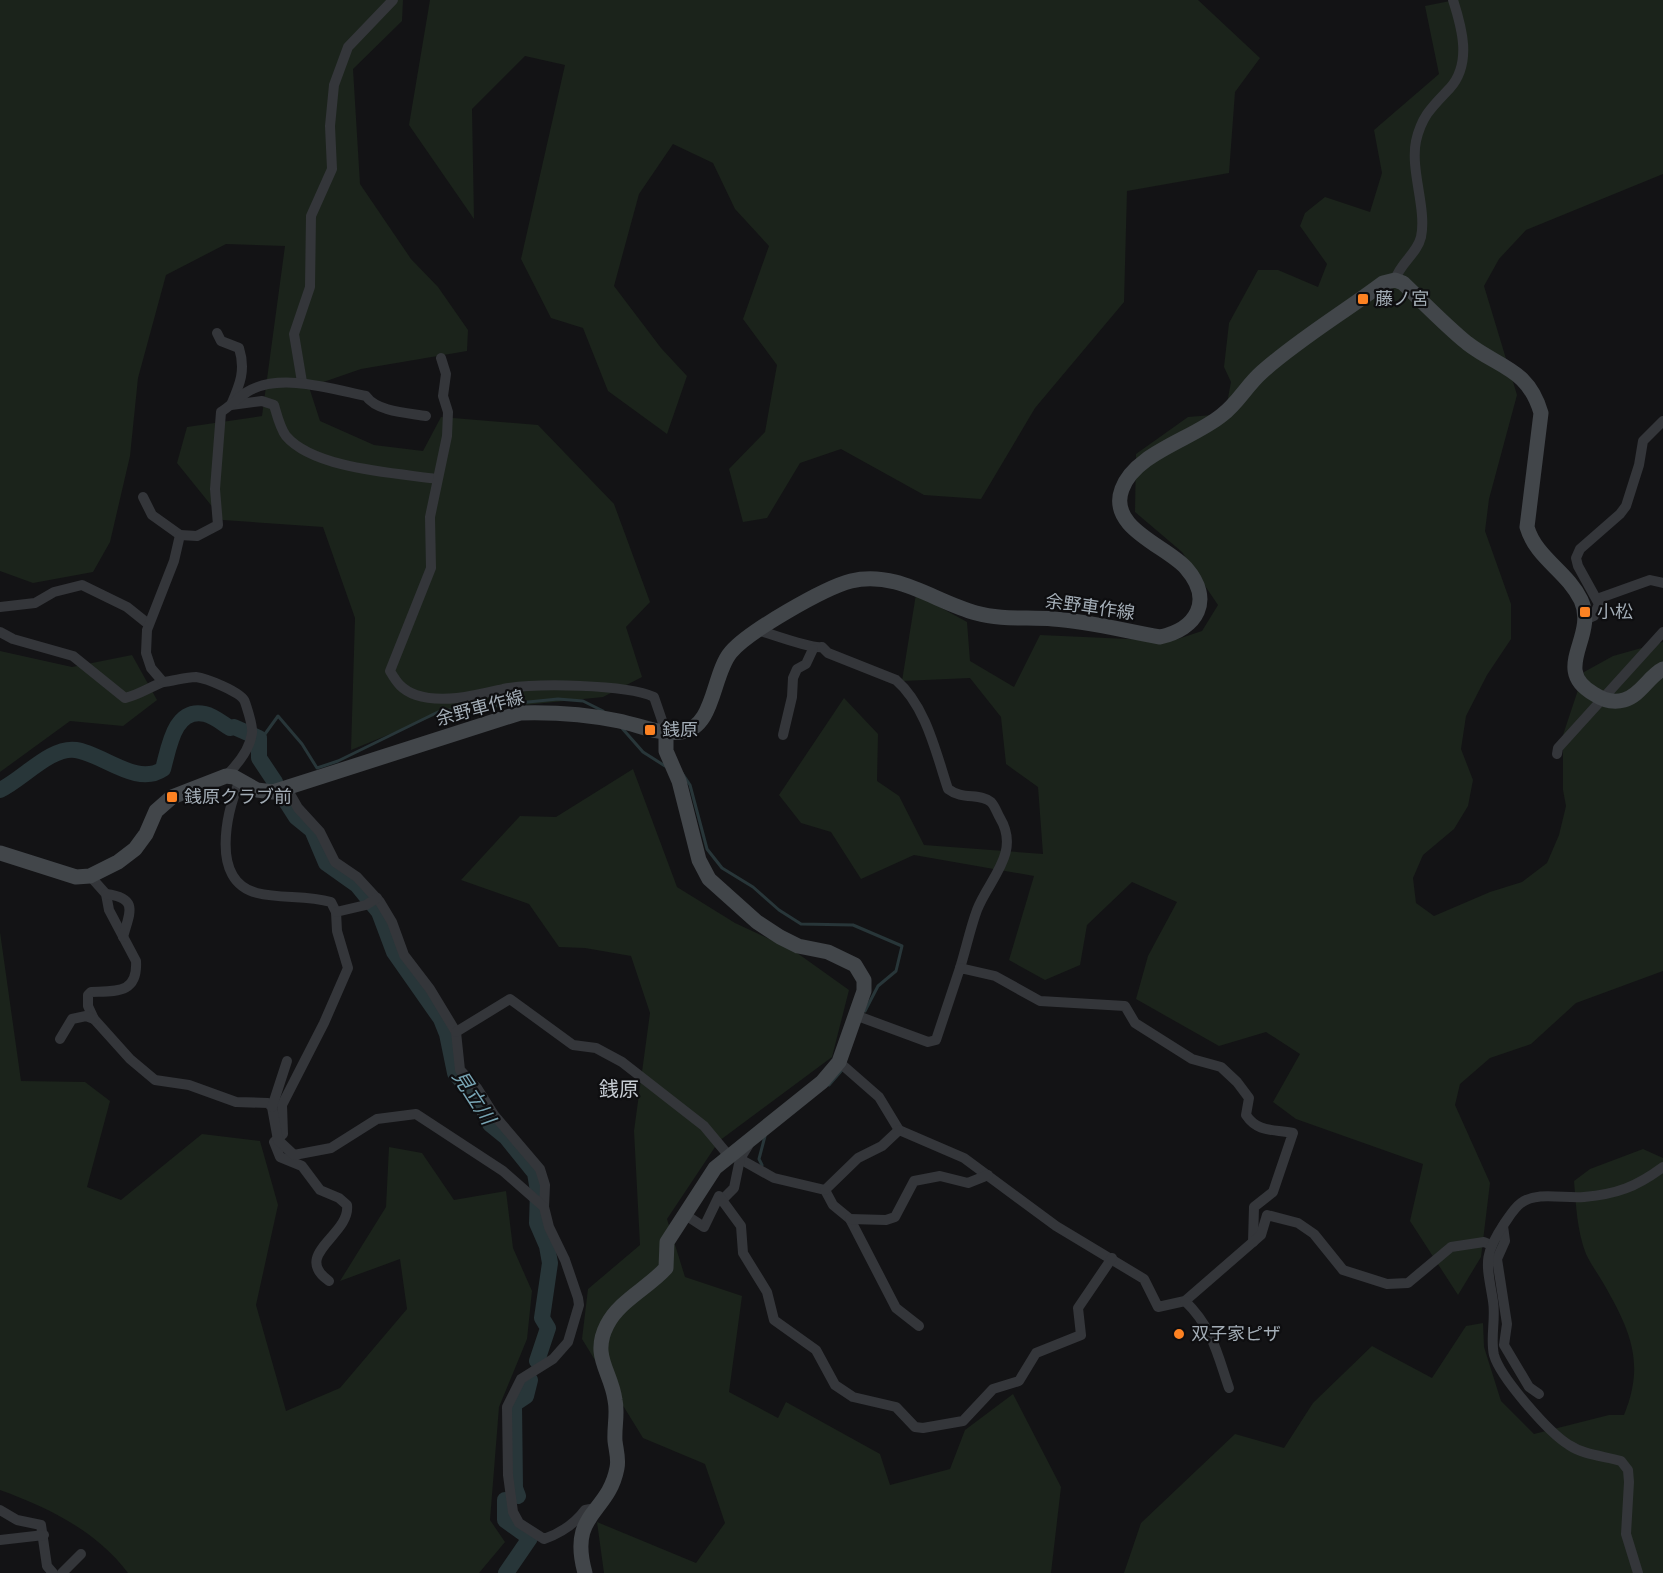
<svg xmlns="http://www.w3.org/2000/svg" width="1663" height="1573" font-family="'Noto Sans','Noto Sans JP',sans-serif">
<rect width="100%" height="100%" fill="#131315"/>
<!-- green -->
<g fill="#1b231b">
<path d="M0,0h403l-1,21 -49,48 7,115 51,75 27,28 30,43 -1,21 -106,18 -52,18 11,34 54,24 49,6 18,-34 97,8 76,79 36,98 -24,25 16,50 -39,20 -164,17 -88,36 4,-132 -32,-91 -100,-7 -46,-57 10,-36 75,-11 23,-170 -59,-2 -60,31 -28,103 -8,78 -20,86 -17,30 -60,11 -33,-12z"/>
<path d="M430,0h768l62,58 -25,34 -6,81 -102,18 -3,111 -89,106 -54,91 -57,-4 -83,-46 -41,14 -33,55 -24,4 -14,-53 36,-37 12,-67 -34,-46 26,-73 -34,-37 -22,-46 -40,-19 -34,50 -25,92 47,62 26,28 -20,58 -59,-43 -25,-63 -32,-10 -30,-59 44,-194 -40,-9 -53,53 2,110 -65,-94z"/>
<path d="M1455,0h208v174l-137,56 -27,29 -15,27 33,109 -28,104 -4,32 26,73v35l-24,36 -21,41 -5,33 12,31 -5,26 -14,23 -31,26 -10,23 3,25 18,13 56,-24 32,-10 25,-19 12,-28 7,-29 -3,-16v-55l21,-63 29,-16 50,-14v329l-87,32 -45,41 -41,14 -30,26 -5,21 35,78 -9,74 -23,38 -48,-74 13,-57 -127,-45 -23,-17 27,-48 -34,-22 -47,14 -83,-47 12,-43 29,-54 -45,-20 -45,43 -7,40 -35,15 -36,-20 25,-84 -120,-21 -53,24 -30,-47 -30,-9 -22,-28 65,-97 34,36 -1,47 22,15 25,49 119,9 -5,-67 -32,-23 -5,-47 -31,-39 -68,3 14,-87 51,28 3,39 44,26 26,-52 132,6 30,-10 16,-26 -36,-53 -47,-40 1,-58 52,-37 37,-3 6,-32 -7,-15 5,-44 29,-53h20l40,17 9,-23 -27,-38 5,-13 20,-16 45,15 12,-39 -8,-43 65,-56 -14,-68z"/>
<path d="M0,651l72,16 60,-12 25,45 -34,26 -53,-5 -70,51z"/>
<path d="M633,769l44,118 58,36 58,27 56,40 -17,67 -113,84 -52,78 18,58 57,19 -13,96 49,26 8,-16 94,52 10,31 60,-16 15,-39 48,-36 48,93 -10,86h-447l-7,-51 99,41 29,-40 -20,-59 -62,-26 -61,-99 6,-50 52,-44 -6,-114 16,-118 -19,-57 -46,-8 -26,-1 -30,-43 -68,-24 59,-64 36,1z"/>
<path d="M0,932l21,149 64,1 25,19 -23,86 34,13 81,-66 58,7 18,64 -22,100 30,106 54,-23 67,-79 -7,-50 -60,22 46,-74 3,-60 33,6 32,47 52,-9 7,57 19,43 -5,48 -28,68 -9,113 15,22 -26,31h-351c-31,-42 -81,-66 -128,-83z"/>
<path d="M1643,1149l20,9v415h-539l17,-50 94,-89 49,14 29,-45 59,-57 60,32 34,-52 17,-3 1,24 17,54 33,33 75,-19h15c21,-51 7,-83 -19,-129 -6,-11 -14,-21 -19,-32 -9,-23 -10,-49 -12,-73l16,-12z"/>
</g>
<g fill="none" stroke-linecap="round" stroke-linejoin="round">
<!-- stream -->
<g stroke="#283639" stroke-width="3">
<path d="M621,727l22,25 22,14"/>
<path d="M259,738l6,-4 13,-18 24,28 15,24 21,-7 102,-50 118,-12 25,2 20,10"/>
<path d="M682,773l8,12 17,64 15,19 31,19 26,23 22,14 52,1 49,21 -6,25 -18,15 -13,25"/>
<path d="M829,1085l13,-15"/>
<path d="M762,1165l-3,-6 6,-23"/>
</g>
<!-- river -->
<g stroke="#283639" stroke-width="16">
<path d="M0,790c22,-10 51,-44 76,-40 27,4 61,37 87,19 6,-21 11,-62 42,-55 9,2 17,9 25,14l4,-1 25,11v20l16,24"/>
<path d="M282,795l14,22 16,13 14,33 31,22 22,27 15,40 47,67 6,15 8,39 26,31 9,20 16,13 29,36 3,18 -1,32 10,23 3,17 -8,55 6,10 -11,33"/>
<path d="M518,1496l-3,-8 -1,-84 12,-8 4,-16"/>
<path d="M505,1500v20l25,18 -24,35"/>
</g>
<!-- street -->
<g stroke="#34363a" stroke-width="10">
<path d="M1395,280c5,-17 22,-26 26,-43 6,-28 -11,-67 -5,-96 6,-26 17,-35 34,-53 22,-25 12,-60 3,-88"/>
<path d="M217,333l4,8 18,7c7,22 1,36 -8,57l31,-4 12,4c3,10 6,23 12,31 28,33 110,37 151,43"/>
<path d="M441,358l5,16 -3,22 5,16 -1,24 -17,81 1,51 -41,103c7,12 12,19 26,24 27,9 61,0 87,-6 32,-6 123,-5 151,8l12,35"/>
<path d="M302,382l-8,-48 16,-47 1,-71 21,-47 -2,-43 4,-41 14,-38 45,-47"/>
<path d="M143,497l9,18 28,20"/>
<path d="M1597,599l53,-19 13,3"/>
<path d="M0,607l35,-4 19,-11 28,-7 45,22 20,16"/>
<path d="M1585,620l9,-4 5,-12 -21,-38 -2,-8 4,-9 40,-35 6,-8 13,-41 4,-24 20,-20"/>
<path d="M757,630c15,4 54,19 65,17l6,6 68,27c30,26 40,73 52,109 14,11 33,4 43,13 4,4 6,11 9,16 21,35 -11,61 -23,92 -7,19 -11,39 -17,58"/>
<path d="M0,632l13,7 60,17 52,42c14,-3 25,-11 38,-16"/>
<path d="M783,735l9,-38 1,-19 4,-9 9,-5 7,-15"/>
<path d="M1557,754l1,-6 105,-116"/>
<path d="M226,776c11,-11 24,-27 26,-43 1,-7 -5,-25 -7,-31 -3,-10 -40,-24 -49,-25 -11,0 -22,4 -33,5l-12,-14 -5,-15 1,-23 27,-69 6,-26 17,1 21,-11 -3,-36 6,-77c9,-6 17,-14 26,-20 32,-20 85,-3 119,4 11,16 43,17 60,20"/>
<path d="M240,780c-13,31 -31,101 17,113 24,6 49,2 74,9l5,10 1,19 11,37 -24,55 -42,82 1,29 -9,8 6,15 22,9 18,24 19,8 8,7c4,30 -56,49 -18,76"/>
<path d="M286,787l12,21 22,24 15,30 22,15 23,25 12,20 12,33 26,34 26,43 4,38 17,18 17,27 46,54 5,16 -1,22"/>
<path d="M90,876l16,18 3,16 27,51c2,33 -20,30 -45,31l-3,3v11l6,13 36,40 25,21 34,5 47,17 32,1 4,4 6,33 16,15 37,-7 46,-29 39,-5 87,57 41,36 5,20 16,33 13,38 1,7 -11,37 -15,17 -32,20 -14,28 1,68 5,37 6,11 25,16c17,-6 30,-14 41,-29l11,-2"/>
<path d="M106,894c34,4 23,20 17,43"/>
<path d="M336,912l30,-7 11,-7"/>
<path d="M855,1015l73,27 8,-2 24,-72 35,8 45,25 85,5 10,17 57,36 29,8 16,15 12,16 -3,17c12,18 28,14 47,18l-20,59 -19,15 -1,35"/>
<path d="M456,1032l54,-33 63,46 23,3 26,14 82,64 25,30"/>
<path d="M60,1039l12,-20 14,-3 8,3"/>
<path d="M839,1062l40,35 20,33 65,28 92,68 88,53 14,28 27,-6 76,-66 6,-20 31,8 16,11 29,36 44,14 21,-1 43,-36 33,-5 7,3"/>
<path d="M272,1107l15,-46"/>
<path d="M748,1146l-8,13 34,19 51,12 8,15 17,14 46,89 23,18"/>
<path d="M825,1190l33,-32 24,-12 17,-16"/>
<path d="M722,1200l12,-12 6,-29"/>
<path d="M684,1214l20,13 15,-31 22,30 2,27 24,39 7,28 42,30 19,35 18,12 43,10 19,20 8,1 40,-7 30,-32 26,-8 17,-28 45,-18 -3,-27 34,-50"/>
<path d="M850,1219l36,1 9,-3 19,-36 26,-5 28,7 20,-8"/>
<path d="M1503,1226l2,15 -8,18 10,65 -3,21 25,42 10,7"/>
<path d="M1185,1301c27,26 32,52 44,87"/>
<path d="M0,1510l17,10 24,5 6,41 6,7"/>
<path d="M0,1540l44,-5"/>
<path d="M62,1573l19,-19"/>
<path d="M1638,1573l-12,-39 3,-52 -1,-12 -7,-9c-17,-5 -37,-6 -52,-16 -20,-12 -69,-68 -75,-90 -4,-17 2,-36 -1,-54 -6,-37 -11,-44 11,-77 5,-7 10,-16 17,-21 16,-12 44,-4 63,-6 33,-3 52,-10 79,-30"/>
</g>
<!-- secondary -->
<g stroke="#42464a" stroke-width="15">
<path d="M0,853l76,24 14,-1 28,-14 17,-13 11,-15 10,-23 16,-14 54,-21 8,1 23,13 16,2 247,-79c34,-1 65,1 99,8 20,4 40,14 62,11 34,-4 31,-58 50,-80 18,-21 93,-64 120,-71 46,-11 84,21 125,32 25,7 51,4 77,6 35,2 72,12 107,18 37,-8 54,-37 26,-69 -19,-22 -79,-40 -64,-79 13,-36 71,-50 100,-74 16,-12 25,-30 40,-43 37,-33 81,-59 121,-89l12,-3 8,3c21,20 42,42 64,60 32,25 61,25 74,70l-14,114c9,31 40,44 54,73 17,37 -31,69 13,94 9,6 19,9 30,6 16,-4 25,-24 39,-31"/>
<path d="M585,1573c-17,-61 23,-58 32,-105 2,-9 -1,-18 -2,-27 -1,-14 3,-28 0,-41 -4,-29 -24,-44 -8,-75 12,-24 41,-37 59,-57l1,-26 48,-74 107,-86 17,-20 25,-71v-11l-9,-15 -27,-13 -30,-6 -18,-9 -23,-15 -48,-43 -10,-19 -20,-79 -13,-30v-19"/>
</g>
</g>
<!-- markers -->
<g fill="#fd8222" stroke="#0e0e10" stroke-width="2">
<rect x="1357" y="293" width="12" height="12" rx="3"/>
<rect x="1579" y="606" width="12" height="12" rx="3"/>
<rect x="644" y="724" width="12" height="12" rx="3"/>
<rect x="166" y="791" width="12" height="12" rx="3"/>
<circle cx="1179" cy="1334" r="6"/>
</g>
<g text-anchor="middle" stroke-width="4.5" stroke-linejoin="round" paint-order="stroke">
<!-- poi labels -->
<g font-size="18" fill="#a3adb6" stroke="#0e0e10" text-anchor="start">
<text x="1375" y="305">藤ノ宮</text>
<text x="1597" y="618">小松</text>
<text x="662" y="736">銭原</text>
<text x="184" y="803">銭原クラブ前</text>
<text x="1191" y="1340">双子家ピザ</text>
</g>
<!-- street labels -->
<g font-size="18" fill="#a3adb6" stroke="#0e0e10">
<text transform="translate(1090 607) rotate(8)" y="6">余野車作線</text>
<text transform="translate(480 708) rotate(-15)" y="6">余野車作線</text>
</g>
<!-- neighbourhood labels -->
<g font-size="20" fill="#c5cbd2" stroke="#0e0e10">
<text x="619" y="1096">銭原</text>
</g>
<!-- water labels -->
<g font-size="20" font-style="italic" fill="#78a5b4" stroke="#0e0e10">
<text transform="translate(474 1097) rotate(57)" y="7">見立川</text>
</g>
</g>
</svg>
